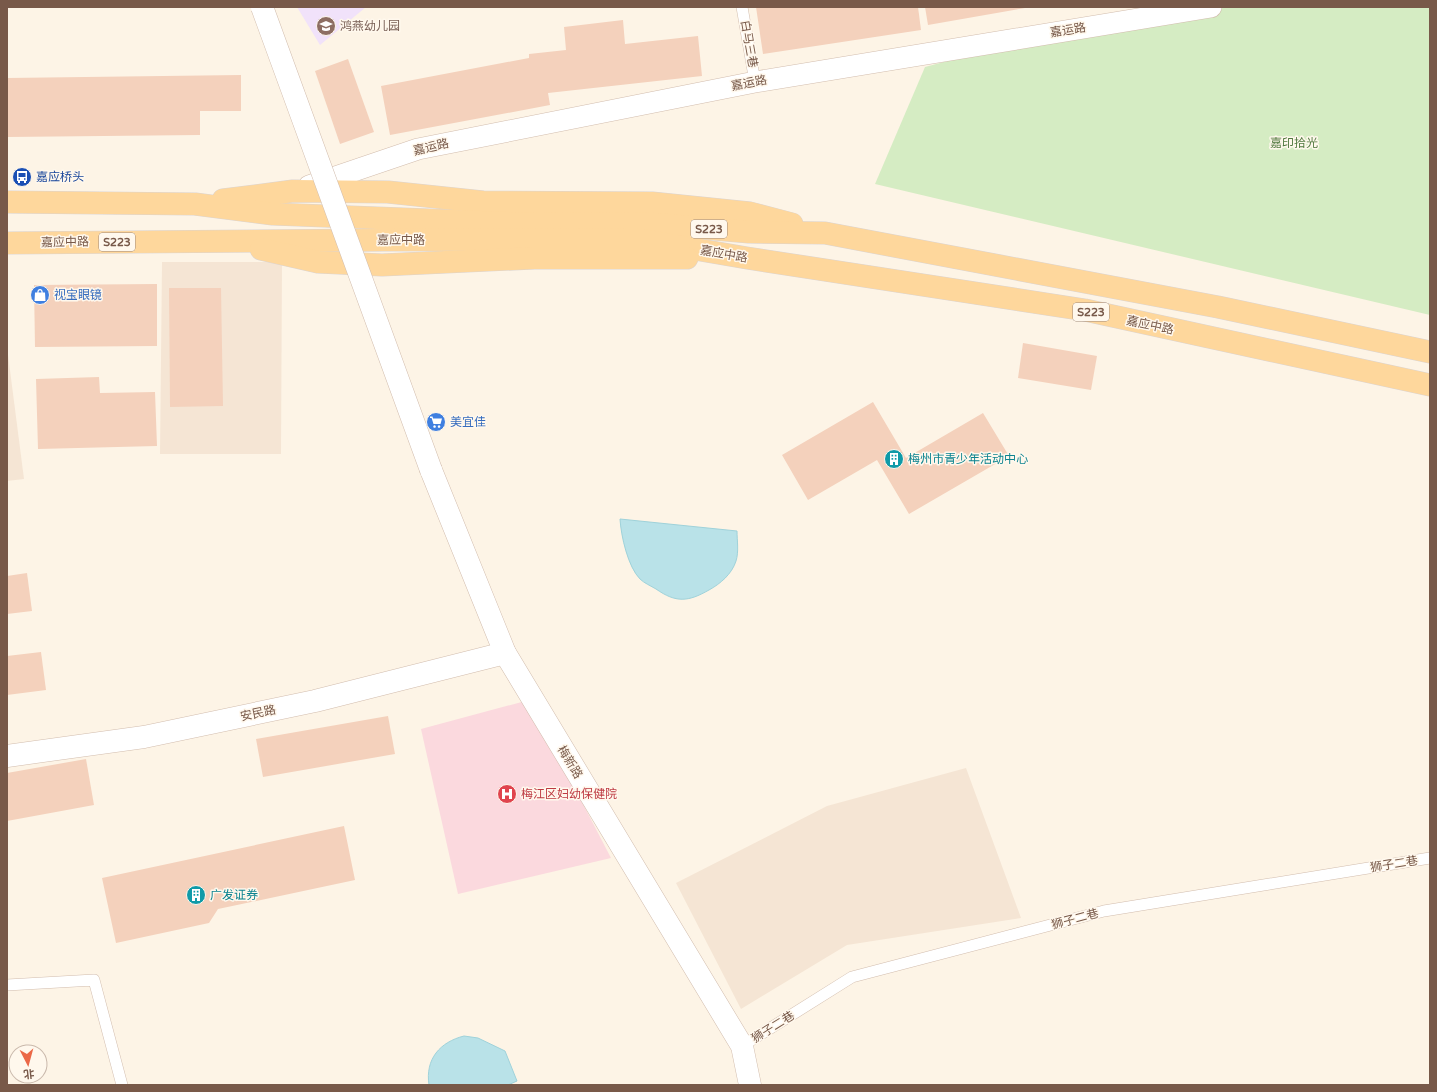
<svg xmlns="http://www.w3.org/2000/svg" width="1437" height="1092" font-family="'Varela Round','Noto Sans SC',sans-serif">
<rect width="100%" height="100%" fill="#fdf4e6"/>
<!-- residential -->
<g fill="#f5e5d4">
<path d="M162,262h120l-1,192h-121z"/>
<path d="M7,347l17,132 -17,2z"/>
<path d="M966,768l55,150 -174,27 -106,64 -65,-126 151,-77z"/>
</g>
<!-- education -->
<path fill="#f1e2fa" d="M297,7h69l-46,38z"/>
<!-- medical -->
<path fill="#fbd9de" d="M529,700l82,158 -153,36 -37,-165z"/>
<!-- green -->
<path fill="#d5ecc3" d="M1151,7h279v308l-555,-131 50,-117z"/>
<!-- water -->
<g fill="#b9e2e8" stroke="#9fd2da">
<path d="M620,519l117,12c0,9 2,21 -1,30 -4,13 -16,23 -27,29 -21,12 -33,13 -53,-1 -5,-3 -12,-6 -16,-10 -12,-12 -19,-43 -20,-60z"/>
<path d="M464,1036l14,2 27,13 12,30 -9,4h-79c-4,-26 11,-43 35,-49z"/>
</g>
<!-- building -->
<g fill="#f4d1bc">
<path d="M756,7h162l3,23 -158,24z"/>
<path d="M925,7h100v1l-97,17z"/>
<path d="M623,20l2,24 73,-8 4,40 -154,17 2,12 -160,30 -9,-49 148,-28v-4l37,-4 -2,-23z"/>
<path d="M348,59l26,73 -34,12 -25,-73z"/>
<path d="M241,75v36h-41v24l-193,2v-59z"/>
<path d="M157,284v62l-122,1 -1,-62z"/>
<path d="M169,288h52l2,118 -53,1z"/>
<path d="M1023,343l74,13 -6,34 -73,-12z"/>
<path d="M99,377l1,16 55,-1 2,54 -119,3 -2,-70z"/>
<path d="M873,402l33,56 77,-45 26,43 -100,58 -32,-54 -69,40 -26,-45z"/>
<path d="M27,573l5,38 -25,3v-38z"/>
<path d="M41,652l5,38 -39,5v-39z"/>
<path d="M388,716l7,38 -132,23 -7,-38z"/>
<path d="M86,759l8,46 -87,16v-48z"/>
<path d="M344,826l11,54 -137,29 -9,14 -93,20 -14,-65z"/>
</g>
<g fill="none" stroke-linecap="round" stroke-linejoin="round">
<defs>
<g id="service">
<path d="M742,7l13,75"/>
<path d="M7,985l87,-5 28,105"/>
<path d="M742,1046l110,-69 252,-66 326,-53"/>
</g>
<path id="minor" d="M309,186l109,-37 337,-67 456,-75"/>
<g id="tertiary">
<path d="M431,470l74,183 237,393 8,39"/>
<path d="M7,756l137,-19 171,-36 190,-48"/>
</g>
<g id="primary">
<path d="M223,200l70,-9 95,1 95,10 169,1 98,10 42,11"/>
<path d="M7,202l188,2 78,10 234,9 150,1 92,8 76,1 393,74 212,45"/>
<path d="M7,243l377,-3 253,-1 110,19 338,52 345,75"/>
<path d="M261,249l57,13 64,3 152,-7h153"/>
</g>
</defs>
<!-- service casing -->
<use href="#service" stroke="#d2bdae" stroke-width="12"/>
<!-- minor casing -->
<use href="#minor" stroke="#d2bdae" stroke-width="22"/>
<!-- tertiary casing -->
<use href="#tertiary" stroke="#d2bdae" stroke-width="23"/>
<!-- primary casing -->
<use href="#primary" stroke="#dcd4d0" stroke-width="23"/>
<!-- service -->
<use href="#service" stroke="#fff" stroke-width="11"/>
<!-- minor -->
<use href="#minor" stroke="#fff" stroke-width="21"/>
<!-- tertiary -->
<use href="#tertiary" stroke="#fff" stroke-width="22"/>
<!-- primary -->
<use href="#primary" stroke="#fed79c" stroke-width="22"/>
<defs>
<path id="tertiary-bridge" d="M262,7l169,463"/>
</defs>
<!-- tertiary-bridge casing -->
<use href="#tertiary-bridge" stroke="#d2bdae" stroke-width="23" stroke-linecap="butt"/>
<!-- tertiary-bridge -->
<use href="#tertiary-bridge" stroke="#fff" stroke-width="22"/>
</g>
<!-- icons -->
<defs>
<symbol id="school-disc" viewBox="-11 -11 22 22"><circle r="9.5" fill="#8d6e63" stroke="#fff8ed"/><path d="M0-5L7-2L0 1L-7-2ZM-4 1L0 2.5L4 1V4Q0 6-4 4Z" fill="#fff"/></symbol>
<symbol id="bus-disc" viewBox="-11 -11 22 22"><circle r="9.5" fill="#1a4fb4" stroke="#fff8ed"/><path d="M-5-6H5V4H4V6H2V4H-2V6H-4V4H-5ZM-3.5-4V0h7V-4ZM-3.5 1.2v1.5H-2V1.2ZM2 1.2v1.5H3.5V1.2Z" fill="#fff"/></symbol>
<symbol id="shop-disc" viewBox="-11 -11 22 22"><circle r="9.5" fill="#3f7fe0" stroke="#fff8ed"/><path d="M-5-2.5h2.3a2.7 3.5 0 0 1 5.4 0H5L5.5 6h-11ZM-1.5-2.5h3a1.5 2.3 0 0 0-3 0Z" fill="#fff"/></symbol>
<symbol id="supermarket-disc" viewBox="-11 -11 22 22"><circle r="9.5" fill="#3f7fe0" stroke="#fff8ed"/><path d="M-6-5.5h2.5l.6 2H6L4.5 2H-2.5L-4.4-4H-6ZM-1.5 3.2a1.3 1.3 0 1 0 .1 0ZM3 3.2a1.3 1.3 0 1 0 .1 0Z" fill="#fff"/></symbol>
<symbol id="building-disc" viewBox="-11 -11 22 22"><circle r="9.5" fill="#0f9aa8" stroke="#fff8ed"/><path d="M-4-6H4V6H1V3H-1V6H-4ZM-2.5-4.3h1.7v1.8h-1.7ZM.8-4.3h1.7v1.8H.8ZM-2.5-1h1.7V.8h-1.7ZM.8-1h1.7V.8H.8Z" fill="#fff"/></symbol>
<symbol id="hospital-disc" viewBox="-11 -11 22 22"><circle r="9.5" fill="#e0444e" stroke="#fff8ed"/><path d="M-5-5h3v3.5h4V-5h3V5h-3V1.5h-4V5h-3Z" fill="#fff"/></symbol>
</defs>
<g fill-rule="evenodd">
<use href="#school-disc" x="315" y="15" width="22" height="22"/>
<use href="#bus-disc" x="11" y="166" width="22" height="22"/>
<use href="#shop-disc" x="29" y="284" width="22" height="22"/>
<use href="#supermarket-disc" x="425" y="411" width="22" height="22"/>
<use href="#building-disc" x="883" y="448" width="22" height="22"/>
<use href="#hospital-disc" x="496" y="783" width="22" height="22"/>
<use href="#building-disc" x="185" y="884" width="22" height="22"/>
</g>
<g text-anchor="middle" stroke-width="3" stroke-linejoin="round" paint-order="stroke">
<!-- shield labels -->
<g fill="#fff8ed" stroke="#a0897a" stroke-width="1">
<rect x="691" y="220" width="36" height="18" rx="3"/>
<rect x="99" y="233" width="36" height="18" rx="3"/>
<rect x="1073" y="303" width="36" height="18" rx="3"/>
</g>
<g font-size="11" font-weight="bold" fill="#785949">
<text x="709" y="233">S223</text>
<text x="117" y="246">S223</text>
<text x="1091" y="316">S223</text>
</g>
<!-- education labels -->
<g font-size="12" fill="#785e54" stroke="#fff8ed" text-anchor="start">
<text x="340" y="30">鸿燕幼儿园</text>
</g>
<!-- street labels -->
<g font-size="12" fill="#785949" stroke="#fff8ed">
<text transform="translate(1068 30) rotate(-9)" y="4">嘉运路</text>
<text transform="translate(749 44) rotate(80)" y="4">白马三巷</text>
<text transform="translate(749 83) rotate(-11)" y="4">嘉运路</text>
<text transform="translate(431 147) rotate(-13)" y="4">嘉运路</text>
<text x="401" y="244">嘉应中路</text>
<text transform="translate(65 242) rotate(-1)" y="4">嘉应中路</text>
<text transform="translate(724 254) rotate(10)" y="4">嘉应中路</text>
<text transform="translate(1150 325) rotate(12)" y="4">嘉应中路</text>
<text transform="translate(258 713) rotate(-12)" y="4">安民路</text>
<text transform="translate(570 762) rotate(59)" y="4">梅新路</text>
<text transform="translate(1394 864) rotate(-9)" y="4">狮子二巷</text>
<text transform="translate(1075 919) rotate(-15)" y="4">狮子二巷</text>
<text transform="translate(773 1027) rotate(-32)" y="4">狮子二巷</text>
</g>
<!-- park labels -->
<g font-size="12" fill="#50783e" stroke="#fff8ed">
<text x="1294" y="147">嘉印拾光</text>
</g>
<!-- transit labels -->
<g font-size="12" fill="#164399" stroke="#fff8ed" text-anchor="start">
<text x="36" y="181">嘉应桥头</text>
</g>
<!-- shop labels -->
<g font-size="12" fill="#366cbe" stroke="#fff8ed" text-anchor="start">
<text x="54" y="299">视宝眼镜</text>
<text x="450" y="426">美宜佳</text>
</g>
<!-- culture labels -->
<g font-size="12" fill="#0d838f" stroke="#fff8ed" text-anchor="start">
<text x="908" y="463">梅州市青少年活动中心</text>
<text x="210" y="899">广发证券</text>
</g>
<!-- health labels -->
<g font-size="12" fill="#be3a42" stroke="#fff8ed" text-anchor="start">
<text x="521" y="798">梅江区妇幼保健院</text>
</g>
</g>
<!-- border -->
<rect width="1437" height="1092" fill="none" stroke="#785949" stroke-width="16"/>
<!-- north arrow -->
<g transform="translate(28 1064) rotate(174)"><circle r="19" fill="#fff8ed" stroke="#c9b8ab"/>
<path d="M0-3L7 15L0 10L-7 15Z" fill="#eb6847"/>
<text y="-6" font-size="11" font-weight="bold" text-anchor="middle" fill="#785949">北</text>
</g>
</svg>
